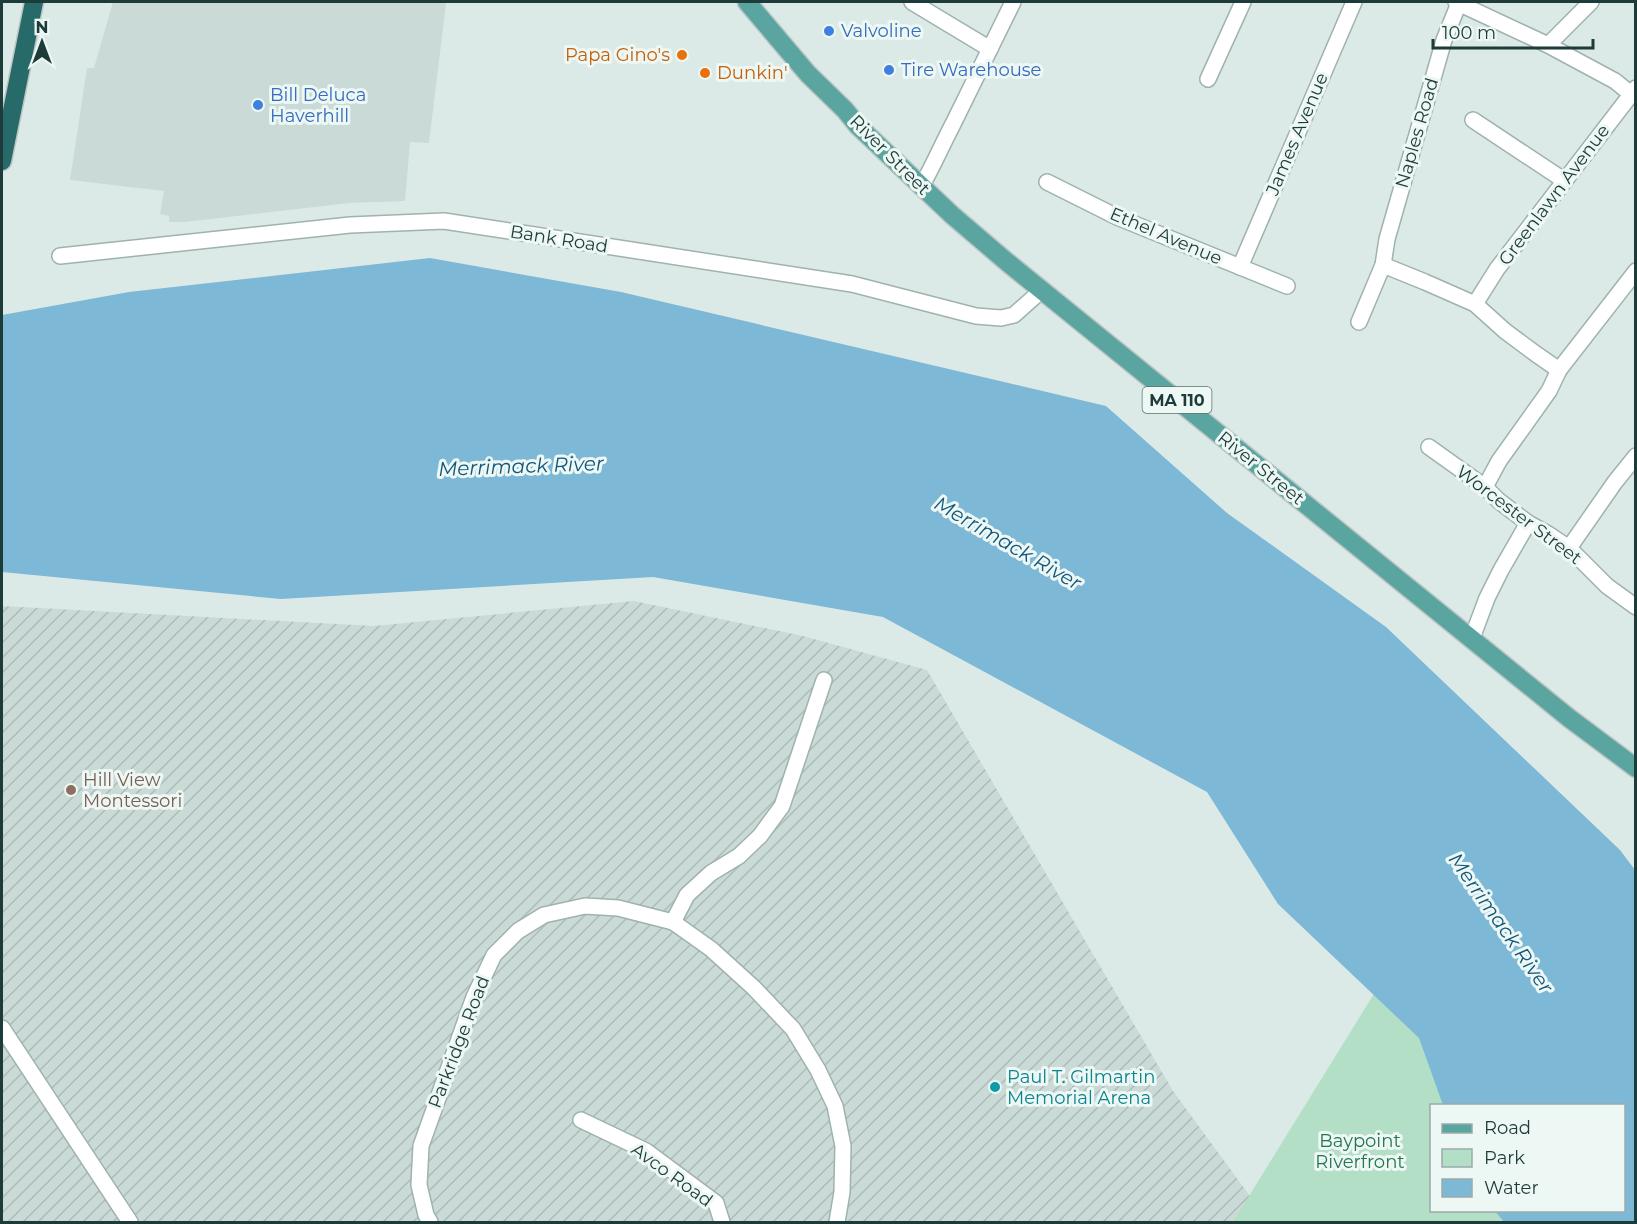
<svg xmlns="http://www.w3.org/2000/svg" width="1637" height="1224" font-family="Montserrat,sans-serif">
<defs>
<pattern id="industrial-furrows" width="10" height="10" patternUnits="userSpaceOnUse" patternTransform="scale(1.5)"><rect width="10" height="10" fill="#cadad6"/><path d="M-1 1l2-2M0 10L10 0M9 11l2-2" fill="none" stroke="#adbcb8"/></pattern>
</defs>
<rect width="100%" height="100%" fill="#dceae7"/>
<!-- built -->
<path fill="#cadad6" d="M113,2l333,1 -17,140 -19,-1 -5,59 -56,2 -164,19h-16v-6l-9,-2 4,-23 -94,-11 17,-112h7z"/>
<!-- industrial -->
<path fill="url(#industrial-furrows)" d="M634,601l169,35 124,34 246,421 96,131h-1267v-616l372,20z"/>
<!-- green -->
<path fill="#b2dfc6" d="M1380,984l52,48 28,73 -28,1v104l94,1 12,11h-305z"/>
<!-- water -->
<path fill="#7db8d7" d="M430,258l191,34 485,114 121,107 159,114 234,223 15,20v352h-131l-9,-11 129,-1v-104l-181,-1 -24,-67 -141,-134 -71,-112 -324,-175 -230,-40 -372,22 -279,-27v-257l127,-23z"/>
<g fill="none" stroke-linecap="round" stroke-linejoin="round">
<defs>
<g id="minor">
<path d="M912,2l78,47"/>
<path d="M1456,2l92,43 67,36 16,13"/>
<path d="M1548,45l43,-43"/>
<path d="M1208,79l35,-77"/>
<path d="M1473,120l92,61"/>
<path d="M1047,182l70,35 170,69"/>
<path d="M921,187c12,-21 21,-42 32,-63 20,-41 40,-82 60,-122"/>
<path d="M60,256l290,-31 94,-4 408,63 124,32 25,2 13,-3 28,-25"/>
<path d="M1383,265l42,17 50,22 30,27 31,23 23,16"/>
<path d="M1240,267l114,-265"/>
<path d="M1475,304l22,-35 139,-181"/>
<path d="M1359,322l24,-57 4,-26 57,-199 15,-37"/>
<path d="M1429,447l56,40 14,14 29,22 20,11 21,14 38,38 29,21"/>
<path d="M1485,487l14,-26 50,-70 10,-21 77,-99"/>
<path d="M1569,548l46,-66 21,-26"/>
<path d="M1472,638l15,-40 14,-28 27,-47"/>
<path d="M673,922l14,-27 24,-22 28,-17 21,-20 22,-30 42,-126"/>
<path d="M2,1028l128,194"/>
<path d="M581,1120l65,31 70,52 6,19"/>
<path d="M430,1222l-4,-7 -7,-30 2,-39 53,-149 20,-42 24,-24 26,-16 41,-9 33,2 55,14 38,27 43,39 39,41 25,41 17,36 8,40 -1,46 -5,30"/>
</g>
<path id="major" d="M747,2l61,72 37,36 13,16 94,89 55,47 562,456 67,50"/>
<path id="highway" d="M2,161l32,-159"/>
</defs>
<!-- minor casing -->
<use href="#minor" stroke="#9fb2af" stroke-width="18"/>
<!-- major casing -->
<use href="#major" stroke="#bbc4c3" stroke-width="21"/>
<!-- highway casing -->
<use href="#highway" stroke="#bbc4c3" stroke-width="21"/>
<!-- minor -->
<use href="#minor" stroke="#fff" stroke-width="15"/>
<!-- major -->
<use href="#major" stroke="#5ba5a0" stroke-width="18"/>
<!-- highway -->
<use href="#highway" stroke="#266a69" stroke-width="18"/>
</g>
<!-- markers -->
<g fill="#3f7fe0" stroke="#edf7f4" stroke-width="2">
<circle cx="829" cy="31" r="6"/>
<circle cx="889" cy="70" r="6"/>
<circle cx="258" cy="105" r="6"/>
</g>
<g fill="#e8710a" stroke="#edf7f4" stroke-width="2">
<circle cx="682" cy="55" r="6"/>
<circle cx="705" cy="73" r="6"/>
</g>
<circle fill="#8d6e63" stroke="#edf7f4" stroke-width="2" cx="71" cy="790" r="6"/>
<circle fill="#0f9aa8" stroke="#edf7f4" stroke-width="2" cx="995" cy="1087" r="6"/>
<g text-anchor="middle" stroke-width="6" stroke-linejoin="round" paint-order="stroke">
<!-- shield labels -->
<rect fill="#edf7f4" stroke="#5b7370" stroke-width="1.5" x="1142.5" y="387" width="69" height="26" rx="4.5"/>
<g font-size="16" font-weight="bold" fill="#1d3b38">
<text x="1177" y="406">MA 110</text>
</g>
<!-- shop labels -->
<g font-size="18" fill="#366cbe" stroke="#edf7f4" text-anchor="start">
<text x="841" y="37">Valvoline</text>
<text x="901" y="76">Tire Warehouse</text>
<text x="270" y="101">Bill Deluca<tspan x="270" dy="21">Haverhill</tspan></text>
</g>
<!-- food labels -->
<g font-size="18" fill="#c56008" stroke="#edf7f4" text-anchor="end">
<text x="670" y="61">Papa Gino's</text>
<text x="717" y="79" text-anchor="start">Dunkin'</text>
</g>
<!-- street labels -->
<g font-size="18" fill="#1d3b38" stroke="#edf7f4">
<text transform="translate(1417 133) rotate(-74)" y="6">Naples Road</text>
<text transform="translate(1297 134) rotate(-67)" y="6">James Avenue</text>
<text transform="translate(890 155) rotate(45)" y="6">River Street</text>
<text transform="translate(1554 195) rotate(-53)" y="6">Greenlawn Avenue</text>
<text transform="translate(1166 236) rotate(23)" y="6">Ethel Avenue</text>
<text transform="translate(559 239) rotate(9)" y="6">Bank Road</text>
<text transform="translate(1261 468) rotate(39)" y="6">River Street</text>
<text transform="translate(1519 515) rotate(37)" y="6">Worcester Street</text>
<text transform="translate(459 1042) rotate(-69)" y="6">Parkridge Road</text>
<text transform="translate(672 1175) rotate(36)" y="6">Avco Road</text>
</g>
<!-- education labels -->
<g font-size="18" fill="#785e54" stroke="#edf7f4" text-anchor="start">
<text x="83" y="786">Hill View<tspan x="83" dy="21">Montessori</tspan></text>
</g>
<!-- culture labels -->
<g font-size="18" fill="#0d838f" stroke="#edf7f4" text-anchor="start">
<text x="1007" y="1083">Paul T. Gilmartin<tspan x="1007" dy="21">Memorial Arena</tspan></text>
</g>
<!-- park labels -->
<g font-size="18" fill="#237652" stroke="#edf7f4">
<text x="1360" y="1147">Baypoint<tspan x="1360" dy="21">Riverfront</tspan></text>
</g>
<!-- water labels -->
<g font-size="20" font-style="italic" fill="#11567c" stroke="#edf7f4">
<text transform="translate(521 466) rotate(-2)" y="7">Merrimack River</text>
<text transform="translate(1008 543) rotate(30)" y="7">Merrimack River</text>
<text transform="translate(1501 923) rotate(55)" y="7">Merrimack River</text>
</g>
</g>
<!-- border -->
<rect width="1637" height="1224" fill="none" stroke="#1d3b38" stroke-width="6"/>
<!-- legend -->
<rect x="1430" y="1104" width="195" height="108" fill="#edf7f4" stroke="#9aaca9" stroke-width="1.5"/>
<rect x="1442" y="1124" width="30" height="9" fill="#5ba5a0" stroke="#9aaca9" stroke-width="1.5"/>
<text x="1484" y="1134" font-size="18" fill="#1d3b38">Road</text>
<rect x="1442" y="1149" width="30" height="18" fill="#b2dfc6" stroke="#9aaca9" stroke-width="1.5"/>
<text x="1484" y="1164" font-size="18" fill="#1d3b38">Park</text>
<rect x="1442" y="1179" width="30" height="18" fill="#7db8d7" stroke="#9aaca9" stroke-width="1.5"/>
<text x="1484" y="1194" font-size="18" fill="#1d3b38">Water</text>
<!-- north arrow -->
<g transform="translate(42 42)" stroke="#edf7f4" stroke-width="4.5" paint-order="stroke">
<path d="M0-4.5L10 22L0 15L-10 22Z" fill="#1d3b38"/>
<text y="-9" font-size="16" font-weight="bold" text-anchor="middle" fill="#1d3b38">N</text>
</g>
<!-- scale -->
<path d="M1433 39v9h160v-9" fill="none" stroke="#1d3b38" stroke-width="3"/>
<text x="1442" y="39" font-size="18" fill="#1d3b38" stroke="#edf7f4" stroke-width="4.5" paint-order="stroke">100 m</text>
</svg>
